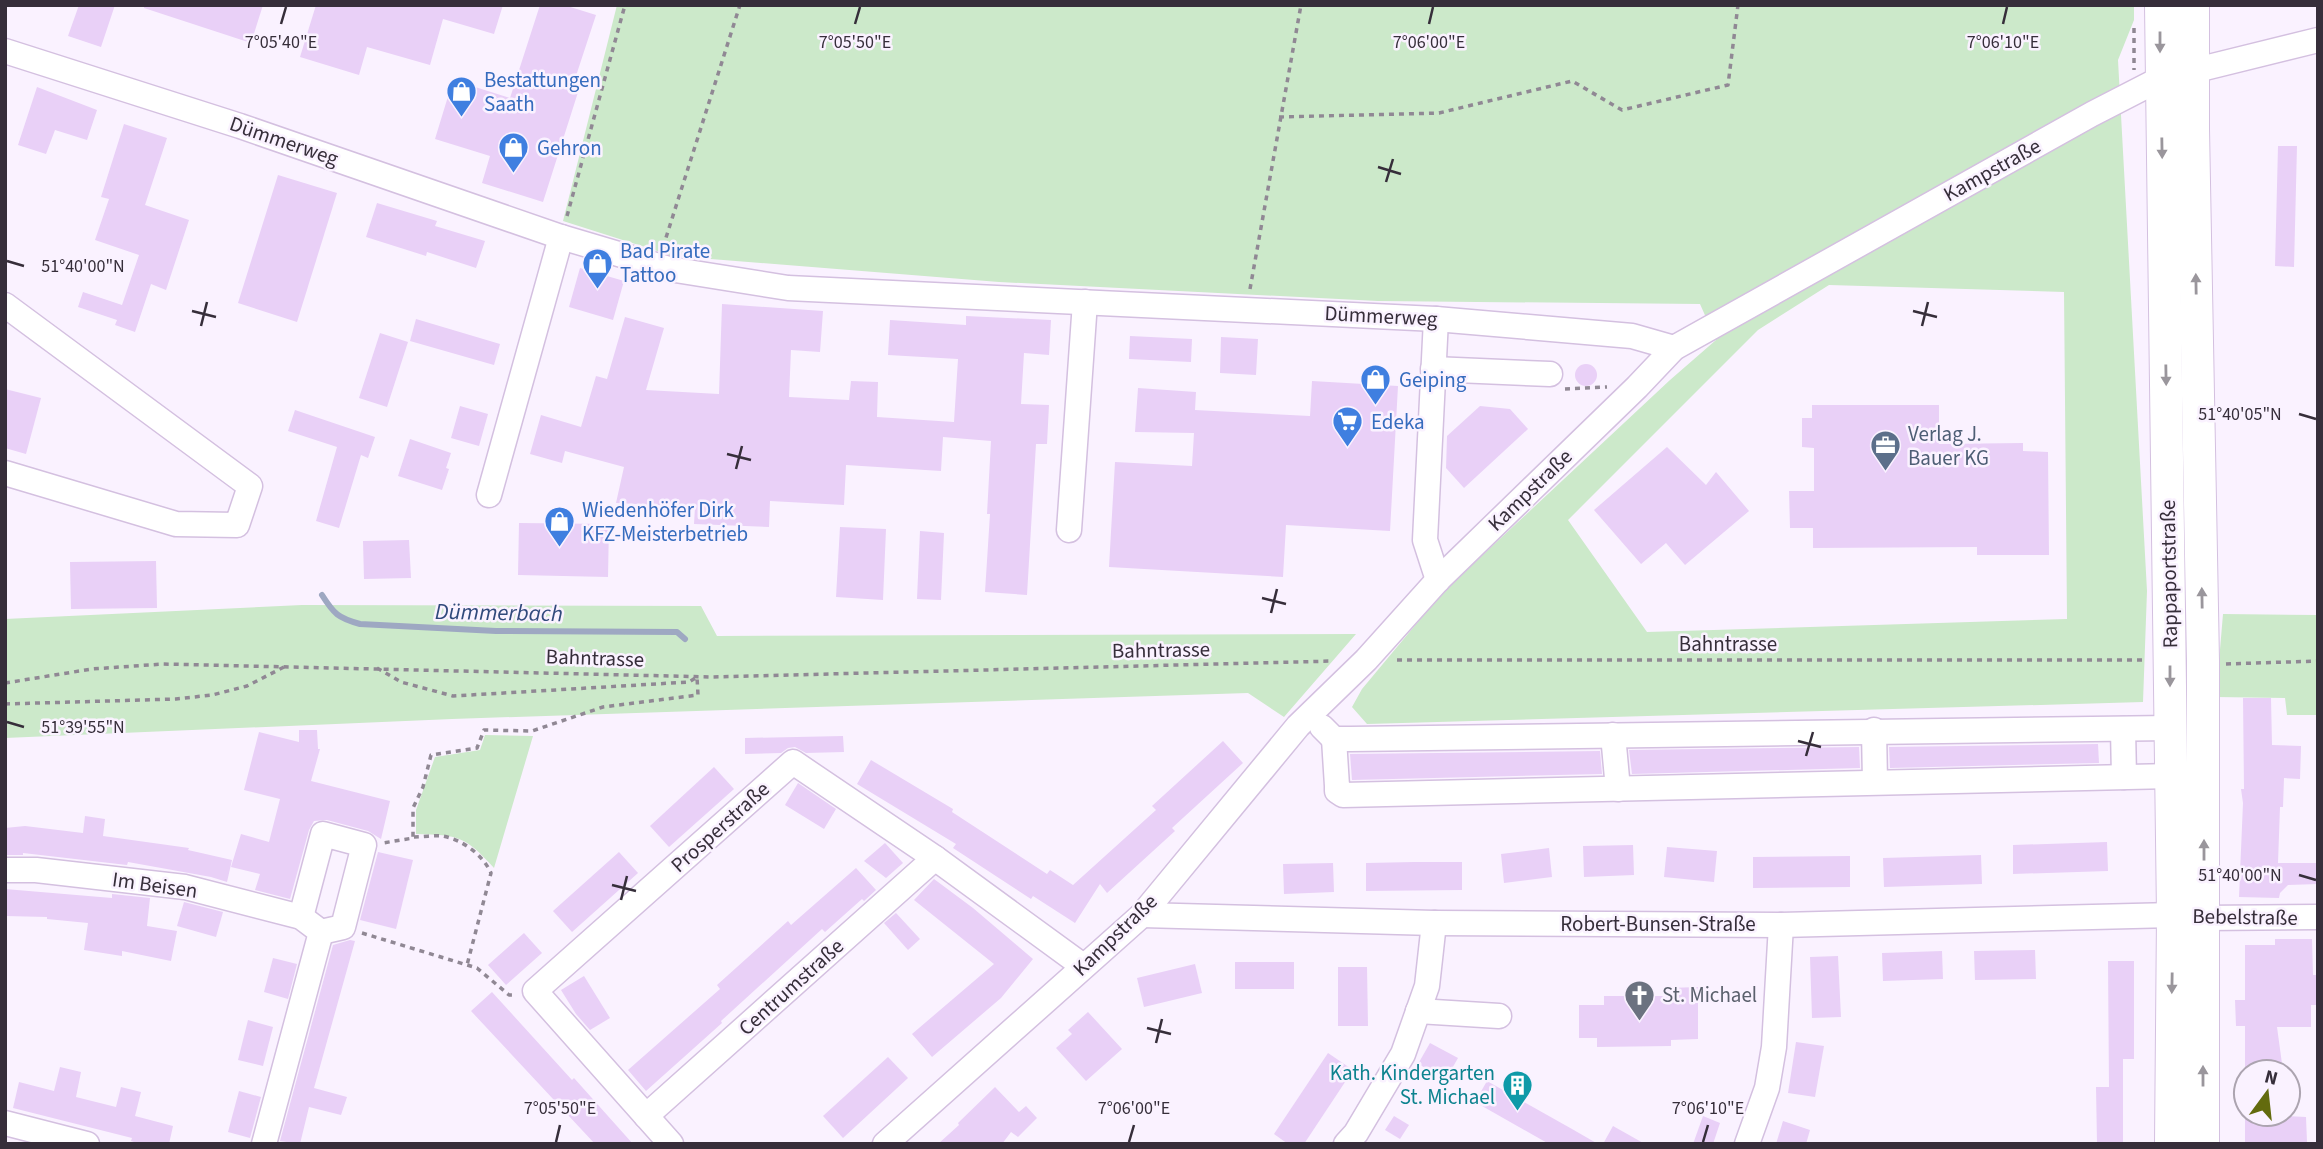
<svg xmlns="http://www.w3.org/2000/svg" width="2323" height="1149" font-family="'Source Sans 3',sans-serif">
<rect width="100%" height="100%" fill="#faf2ff"/>
<!-- green -->
<g fill="#cce9ca" fill-rule="evenodd">
<path d="M617,5h1517v15l-16,40 29,531 -4,111 -776,22 -15,-17 10,-18 80,-96 228,-213 46,-40 -16,-36 -322,-3 -379,-19 -326,-26 -110,-35zM1829,285l235,7 3,327 -420,13 -79,-112 190,-190z"/>
<path d="M302,605l399,1 16,30 639,-2 -72,83 -36,-24 -796,26 -447,19v-119z"/>
<path d="M2223,614l95,1v100h-31l-2,-17 -69,-1z"/>
<path d="M485,735l48,1 -39,132c-29,-32 -35,-33 -78,-34v-24l19,-53 45,-7z"/>
</g>
<g fill="none" stroke-linecap="round" stroke-linejoin="round">
<!-- stream -->
<path stroke="#9ea8c2" stroke-width="6" d="M322,595c12,19 16,23 38,29l136,7 181,1 8,7"/>
</g>
<!-- building -->
<g fill="#e9d0f7">
<path d="M79,5h36l-14,42 -33,-11z"/>
<path d="M144,5h119l-12,38 -107,-35z"/>
<path d="M316,5h187l-9,29 -51,-15 -13,46 -63,-18 -8,28 -59,-18z"/>
<path d="M540,5h24l32,10 -22,67 6,4 -37,116 -61,-19 8,-27 -55,-17 18,-59 57,18z"/>
<path d="M37,87l60,23 -10,30 -32,-10 -9,24 -28,-9z"/>
<path d="M124,124l43,14 -22,67 44,15 -23,70 -15,-6 -16,48 -20,-7 2,-5 -39,-13 5,-15 39,13 17,-50 -44,-15 14,-41 -8,-2z"/>
<path d="M2278,146h19l-3,121 -19,-1z"/>
<path d="M278,175l59,18 -40,129 -59,-19z"/>
<path d="M377,203l60,18 -2,5 50,15 -9,27 -49,-16 -1,4 -60,-19z"/>
<path d="M580,268l44,13 -11,39 -44,-13z"/>
<path d="M722,304l101,7 -3,41 -29,-2 -2,47 60,3 2,-19 27,1 -1,35 77,5 4,-63 -70,-4 2,-35 76,5v-9l85,4 -2,35 -25,-2 -3,51 28,1 -2,39h-11l-9,151 -42,-3 5,-78h-3l4,-73 -48,-4 -2,34 -95,-6 -2,40 -74,-4 -1,26 -75,-3 1,-17 -79,-4 8,-36 -59,-16 -3,12 -32,-9 11,-39 40,12 15,-51 11,3 18,-62 39,11 -18,62 73,4z"/>
<path d="M416,319l84,25 -6,21 -84,-24z"/>
<path d="M380,333l28,9 -21,65 -28,-9z"/>
<path d="M1130,336l62,3 -1,23 -62,-3z"/>
<path d="M1221,337l37,2 -2,36 -36,-2z"/>
<circle cx="1586" cy="375" r="11"/>
<path d="M1312,381l86,5 -8,145 -104,-6 -3,52 -174,-10 6,-105 77,4 2,-33 -59,-1 3,-44 58,4 -1,18 115,6z"/>
<path d="M5,389l36,9 -15,56 -21,-6z"/>
<path d="M1812,405h127v39l84,-1v8l25,1 1,103h-72v-8l-164,1v-20h-23l-1,-37h25v-43l-12,-1v-29h10z"/>
<path d="M460,406l28,8 -9,32 -28,-8z"/>
<path d="M1480,406l30,3 18,20 -64,59 -18,-20 1,-32z"/>
<path d="M295,410l80,27 -7,21 -7,-3 -22,73 -23,-7 21,-74 -49,-16z"/>
<path d="M410,439l41,14 -5,15 3,1 -7,21 -44,-14z"/>
<path d="M1667,447l39,38 10,-13 33,39 -64,54 -19,-22 -25,21 -47,-54z"/>
<path d="M519,523l90,1 -1,53 -90,-2z"/>
<path d="M840,527l46,2 -3,71 -47,-3z"/>
<path d="M920,531l24,2 -3,67 -24,-1z"/>
<path d="M409,540l2,38 -47,1 -1,-38z"/>
<path d="M156,561l1,47 -86,1 -1,-47z"/>
<path d="M2243,698h28l1,47 29,1 -1,33 -16,-1 -1,29h-3l-2,56h40v21l-30,1 -8,8 -1,5 -40,-1 4,-94 -2,-14h3z"/>
<path d="M299,730h18l1,19h2l-9,32 79,20 -9,38 -13,-8 -41,-11 -13,1 -5,9 -19,69 -35,-9 5,-16 -29,-7 10,-33 28,8 11,-43 -36,-9 15,-58 40,10z"/>
<path d="M843,736l1,16 -38,1 -11,-6 -7,1 -7,5 -36,1v-16z"/>
<path d="M1223,741l20,22 -71,65 3,3 -68,62 -7,-9 -25,39 -42,-27 -2,3 -78,-51 3,-4 -99,-60 14,-24 82,49 -1,3 95,62 3,-4 23,15 83,-75 -4,-4z"/>
<path d="M2098,744l1,19 -209,5 -1,-21z"/>
<path d="M1859,747l1,21 -228,6 -3,-24z"/>
<path d="M1600,751l2,23 -250,6 -2,-26z"/>
<path d="M714,767l20,22 -65,58 -19,-21z"/>
<path d="M798,783l38,26 -12,20 -39,-24z"/>
<path d="M85,816l20,3 -2,17 86,12 -1,2 44,10 -5,22 -16,-5 -83,-15 -1,3 -104,-12v2h-18v-27l20,-2 58,7z"/>
<path d="M2107,842l1,29 -95,3v-29z"/>
<path d="M885,843l18,20 -17,15 -22,-17z"/>
<path d="M1633,845l1,30 -50,2 -1,-31z"/>
<path d="M1667,847l50,4 -3,31 -50,-5z"/>
<path d="M1549,848l3,29 -48,6 -3,-29z"/>
<path d="M378,852l35,8 -17,69 -36,-9z"/>
<path d="M619,852l19,21 -66,59 -19,-21z"/>
<path d="M1981,855l1,29 -98,3 -1,-29z"/>
<path d="M1850,856v31l-97,1v-31z"/>
<path d="M1414,862h48v28l-96,1v-28z"/>
<path d="M1333,863l1,29 -50,2 -1,-30z"/>
<path d="M856,868l20,22 -12,11 -2,-2 -37,33 -3,-3 -101,92 1,2 -76,68 -18,-21 92,-81 -3,-4 71,-64 3,4z"/>
<path d="M934,879l39,29 60,51 -32,39 -69,59 -20,-23 82,-70 -80,-64z"/>
<path d="M5,889l107,9v-4l38,4 -3,28 30,5 -6,30 -49,-10v5l-38,-6 4,-27 -41,-4v-2l-42,-1z"/>
<path d="M184,902l39,10 -7,25 -39,-11z"/>
<path d="M896,913l24,26 -12,11 -24,-27z"/>
<path d="M524,933l18,20 -36,32 -18,-20z"/>
<path d="M2275,939h37l1,36h5v30h-7v22h-34l6,44 -38,1v-46h-9l-1,-26h10v-55h30z"/>
<path d="M350,940l5,1 -41,147 33,9 -6,18 -32,-8 -9,37 -20,-3 53,-196z"/>
<path d="M2035,950l1,29 -61,1 -1,-29z"/>
<path d="M1942,951l1,28 -60,2 -1,-28z"/>
<path d="M1838,956l3,61 -29,1 -2,-61z"/>
<path d="M273,958l24,6 -9,35 -24,-7z"/>
<path d="M2108,961h26v98h-11v85h-26l-1,-57h13z"/>
<rect x="1235" y="962" width="59" height="27"/>
<path d="M1195,964l7,29 -58,14 -7,-29z"/>
<path d="M1338,967h29l1,59h-30z"/>
<path d="M584,976l26,42 -20,12 -14,-16 -15,-24z"/>
<path d="M1698,987v52l-27,1v6l-74,1v-9h-18v-33h25v-9h65v-8z"/>
<path d="M492,992l80,88 2,-2 59,66h-38l-124,-133z"/>
<path d="M1088,1012l34,37 -36,32 -30,-33 16,-14 -4,-4z"/>
<path d="M248,1020l25,7 -10,39 -25,-6z"/>
<path d="M1796,1042l28,4 -9,51 -27,-4z"/>
<path d="M1430,1043l28,15 -12,21 -28,-15z"/>
<path d="M1328,1053l25,17 -49,74h-16l-14,-10z"/>
<path d="M888,1057l20,21 -65,60 -20,-22z"/>
<path d="M60,1067l21,5 -5,25 40,10 5,-20 20,5 -6,24 38,10 -4,18h-29l-9,-3 1,-3 -119,-30 6,-26 35,9z"/>
<path d="M1487,1081l85,48 26,15h-49l-74,-42z"/>
<path d="M995,1087l24,25 7,-6 11,12 -19,19 -7,-5 -9,12h-64l21,-19 -1,-2z"/>
<path d="M239,1091l22,6 -11,41 -22,-6z"/>
<path d="M2245,1114l61,3 1,25 -62,2z"/>
<path d="M1394,1116l15,9 -9,14 -15,-9z"/>
<path d="M1703,1116l17,7 -7,21h-20z"/>
<path d="M1783,1121l27,9 -4,14h-30z"/>
<path d="M1613,1126l32,18h-42z"/>
</g>
<g fill="none" stroke-linecap="round" stroke-linejoin="round">
<defs>
<g id="minor">
<path d="M5,51l235,75 321,111 108,32 119,19 648,31 196,17 42,12"/>
<path d="M5,305l245,181 -13,39 -61,-1 -171,-51"/>
<path d="M1436,319l-11,221 13,40"/>
<path d="M1433,369l117,5"/>
<path d="M489,495l72,-258"/>
<path d="M1069,530l16,-228"/>
<path d="M1322,727l12,12h16l821,-11"/>
<path d="M2123,729l1,48"/>
<path d="M1874,730l1,52"/>
<path d="M1613,735l5,54"/>
<path d="M1334,739l3,47v5l6,4 828,-19"/>
<path d="M5,870h31l149,17 116,30 20,15 -57,212"/>
<path d="M1142,915l292,8 347,2 392,-10 30,3 115,-1"/>
<path d="M301,917l22,-83 41,11 -21,82 -22,5"/>
<path d="M1418,1011l81,5"/>
<path d="M646,1116l289,-258"/>
<path d="M5,1123l82,21"/>
<path d="M671,1144l-136,-153 258,-229 142,96 148,108"/>
<path d="M885,1144l257,-229 156,-189 68,-66 72,-80 199,-193 37,-39 418,-234 68,-35 158,-39"/>
<path d="M1346,1144l10,-11 47,-79 24,-68 7,-63"/>
<path d="M1747,1144l20,-56 7,-41 7,-122"/>
</g>
<g id="major">
<path d="M2161,5l12,910 -2,229"/>
<path d="M2193,5v124l10,532v483"/>
</g>
</defs>
<!-- minor casing -->
<use href="#minor" stroke="#d4c0e0" stroke-width="27"/>
<!-- major casing -->
<use href="#major" stroke="#d4c0e0" stroke-width="34"/>
<!-- path -->
<g stroke="#908894" stroke-width="3.5" stroke-dasharray="5 5" stroke-linecap="butt">
<path d="M2134,28v42"/>
<path d="M1279,117l160,-4 133,-32 50,29 106,-25 10,-80"/>
<path d="M567,216l58,-211"/>
<path d="M663,247l77,-242"/>
<path d="M1250,289l51,-284"/>
<path d="M1565,389l42,-2"/>
<path d="M1397,660h748"/>
<path d="M2226,664l92,-3"/>
<path d="M377,668l24,14 52,14 236,-14 8,-5 1,18 -95,12 -71,24 -48,-1 -7,18 -46,7 -8,32 -10,21v30l-30,5"/>
<path d="M5,683l87,-14 71,-5 549,13 621,-16"/>
<path d="M5,704l171,-5 36,-4 35,-9 37,-19"/>
<path d="M414,837c9,0 20,-2 29,-1 20,4 40,19 48,37l-24,92"/>
<path d="M362,933l115,35 32,27h5"/>
</g>
<!-- minor -->
<use href="#minor" stroke="#fff" stroke-width="24"/>
<!-- major -->
<use href="#major" stroke="#fff" stroke-width="32"/>
</g>
<!-- one-way arrows -->
<defs><path id="oneway-solid" d="M-6-.8H1V-3.2L6.5 0L1 3.2V.8H-6Z" transform="scale(1.75)"/></defs>
<g fill="#9a969c">
<use href="#oneway-solid" transform="translate(2160 42) rotate(90)"/>
<use href="#oneway-solid" transform="translate(2162 148) rotate(89)"/>
<use href="#oneway-solid" transform="translate(2196 284) rotate(-91)"/>
<use href="#oneway-solid" transform="translate(2166 375) rotate(89)"/>
<use href="#oneway-solid" transform="translate(2202 598) rotate(-91)"/>
<use href="#oneway-solid" transform="translate(2170 676) rotate(90)"/>
<use href="#oneway-solid" transform="translate(2204 850) rotate(-90)"/>
<use href="#oneway-solid" transform="translate(2172 983) rotate(91)"/>
<use href="#oneway-solid" transform="translate(2203 1076) rotate(-90)"/>
</g>
<!-- ticks -->
<path fill="none" stroke="#362e3a" stroke-width="2.5" d="M281,24l5,-17M855,24l5,-17M1429,24l4,-17M2003,24l4,-17M1378,167l23,7M1386,182l7,-23M7,261l17,5M192,311l24,6M1913,311l24,6M201,326l6,-24M1922,326l6,-24M2299,414l17,5M727,454l24,6M736,469l6,-23M1262,598l24,6M1271,613l6,-24M7,722l17,5M1798,741l23,6M1806,756l7,-24M2299,875l17,5M612,885l24,6M621,900l6,-24M1147,1028l24,6M1156,1043l6,-24M556,1142l4,-17M1129,1142l5,-17M1703,1142l5,-17"/>
<!-- icons -->
<defs>
<symbol id="shop-pin" viewBox="-11 -11 22 30"><path d="M0 17L-7.5 6A9.5 9.5 0 1 1 7.5 6Z" fill="#3f7fe0" stroke="#faf2ff"/><path d="M-5-2.5h2.3a2.7 3.5 0 0 1 5.4 0H5L5.5 6h-11ZM-1.5-2.5h3a1.5 2.3 0 0 0-3 0Z" fill="#fff"/></symbol>
<symbol id="supermarket-pin" viewBox="-11 -11 22 30"><path d="M0 17L-7.5 6A9.5 9.5 0 1 1 7.5 6Z" fill="#3f7fe0" stroke="#faf2ff"/><path d="M-6-5.5h2.5l.6 2H6L4.5 2H-2.5L-4.4-4H-6ZM-1.5 3.2a1.3 1.3 0 1 0 .1 0ZM3 3.2a1.3 1.3 0 1 0 .1 0Z" fill="#fff"/></symbol>
<symbol id="office-pin" viewBox="-11 -11 22 30"><path d="M0 17L-7.5 6A9.5 9.5 0 1 1 7.5 6Z" fill="#5c6f8a" stroke="#faf2ff"/><path d="M-6-3h4V-5.5h4V-3h4V5H-6ZM-1-4.5V-3h2v-1.5ZM-6 0V1H6V0Z" fill="#fff"/></symbol>
<symbol id="church-pin" viewBox="-11 -11 22 30"><path d="M0 17L-7.5 6A9.5 9.5 0 1 1 7.5 6Z" fill="#6b7280" stroke="#faf2ff"/><path d="M-1.2-6h2.4v3.5h3.3v2.4h-3.3V6h-2.4V-.1h-3.3v-2.4h3.3Z" fill="#fff"/></symbol>
<symbol id="building-pin" viewBox="-11 -11 22 30"><path d="M0 17L-7.5 6A9.5 9.5 0 1 1 7.5 6Z" fill="#0f9aa8" stroke="#faf2ff"/><path d="M-4-6H4V6H1V3H-1V6H-4ZM-2.5-4.3h1.7v1.8h-1.7ZM.8-4.3h1.7v1.8H.8ZM-2.5-1h1.7V.8h-1.7ZM.8-1h1.7V.8H.8Z" fill="#fff"/></symbol>
</defs>
<g fill-rule="evenodd">
<use href="#shop-pin" x="444" y="74" width="35" height="47"/>
<use href="#shop-pin" x="496" y="130" width="35" height="47"/>
<use href="#shop-pin" x="580" y="246" width="35" height="47"/>
<use href="#shop-pin" x="1358" y="362" width="35" height="47"/>
<use href="#supermarket-pin" x="1330" y="404" width="35" height="47"/>
<use href="#office-pin" x="1868" y="428" width="35" height="47"/>
<use href="#shop-pin" x="542" y="504" width="35" height="47"/>
<use href="#church-pin" x="1622" y="978" width="35" height="47"/>
<use href="#building-pin" x="1500" y="1068" width="35" height="47"/>
</g>
<g text-anchor="middle" stroke-width="5" stroke-linejoin="round" paint-order="stroke">
<!-- shop labels -->
<g font-size="21" fill="#366cbe" stroke="#faf2ff" text-anchor="start">
<text x="484" y="87">Bestattungen<tspan x="484" dy="24">Saath</tspan></text>
<text x="537" y="155">Gehron</text>
<text x="620" y="258">Bad Pirate<tspan x="620" dy="24">Tattoo</tspan></text>
<text x="1399" y="387">Geiping</text>
<text x="1371" y="429">Edeka</text>
<text x="582" y="517">Wiedenhöfer Dirk<tspan x="582" dy="24">KFZ-Meisterbetrieb</tspan></text>
</g>
<!-- street labels -->
<g font-size="21" fill="#362e3a" stroke="#faf2ff">
<text transform="translate(284 141) rotate(19)" y="7">Dümmerweg</text>
<text transform="translate(1992 170) rotate(-29)" y="7">Kampstraße</text>
<text transform="translate(1381 316) rotate(3)" y="7">Dümmerweg</text>
<text transform="translate(1530 490) rotate(-44)" y="7">Kampstraße</text>
<text transform="translate(2169 574) rotate(-91)" y="7">Rappaportstraße</text>
<text x="1728" y="651">Bahntrasse</text>
<text transform="translate(1161 650) rotate(-1)" y="7">Bahntrasse</text>
<text transform="translate(595 658) rotate(2)" y="7">Bahntrasse</text>
<text transform="translate(720 827) rotate(-42)" y="7">Prosperstraße</text>
<text transform="translate(155 885) rotate(8)" y="7">Im Beisen</text>
<text transform="translate(2245 917) rotate(1)" y="7">Bebelstraße</text>
<text x="1658" y="931">Robert-Bunsen-Straße</text>
<text transform="translate(1115 935) rotate(-44)" y="7">Kampstraße</text>
<text transform="translate(791 987) rotate(-42)" y="7">Centrumstraße</text>
</g>
<!-- service labels -->
<g font-size="21" fill="#4e5e75" stroke="#faf2ff" text-anchor="start">
<text x="1908" y="441">Verlag J.<tspan x="1908" dy="24">Bauer KG</tspan></text>
</g>
<!-- worship labels -->
<g font-size="21" fill="#5b616d" stroke="#faf2ff" text-anchor="start">
<text x="1662" y="1002">St. Michael</text>
</g>
<!-- culture labels -->
<g font-size="21" fill="#0d838f" stroke="#faf2ff" text-anchor="end">
<text x="1495" y="1080">Kath. Kindergarten<tspan x="1495" dy="24">St. Michael</tspan></text>
</g>
<!-- water labels -->
<g font-size="23" font-style="italic" fill="#314a7c" stroke="#faf2ff">
<text transform="translate(499 612) rotate(1)" y="8">Dümmerbach</text>
</g>
</g>
<g font-size="18" text-anchor="middle" fill="#362e3a" stroke="#faf2ff" stroke-width="5" stroke-linejoin="round" paint-order="stroke">
<text x="281" y="48">7°05'40"E</text>
<text x="855" y="48">7°05'50"E</text>
<text x="1429" y="48">7°06'00"E</text>
<text x="2003" y="48">7°06'10"E</text>
<text x="83" y="272">51°40'00"N</text>
<text x="2240" y="420">51°40'05"N</text>
<text x="83" y="733">51°39'55"N</text>
<text x="2240" y="881">51°40'00"N</text>
<text x="560" y="1114">7°05'50"E</text>
<text x="1134" y="1114">7°06'00"E</text>
<text x="1708" y="1114">7°06'10"E</text>
</g>
<!-- border -->
<rect width="2323" height="1149" fill="none" stroke="#362e3a" stroke-width="14"/>
<!-- north arrow -->
<g transform="translate(2267 1093) rotate(15)"><circle r="33" fill="#faf2ff" stroke="#aca4b0" stroke-width="2"/>
<path d="M0-5L12 26L0 18L-12 26Z" fill="#636b0e"/>
<text y="-10" font-size="19" font-weight="bold" text-anchor="middle" fill="#362e3a">N</text>
</g>
</svg>
